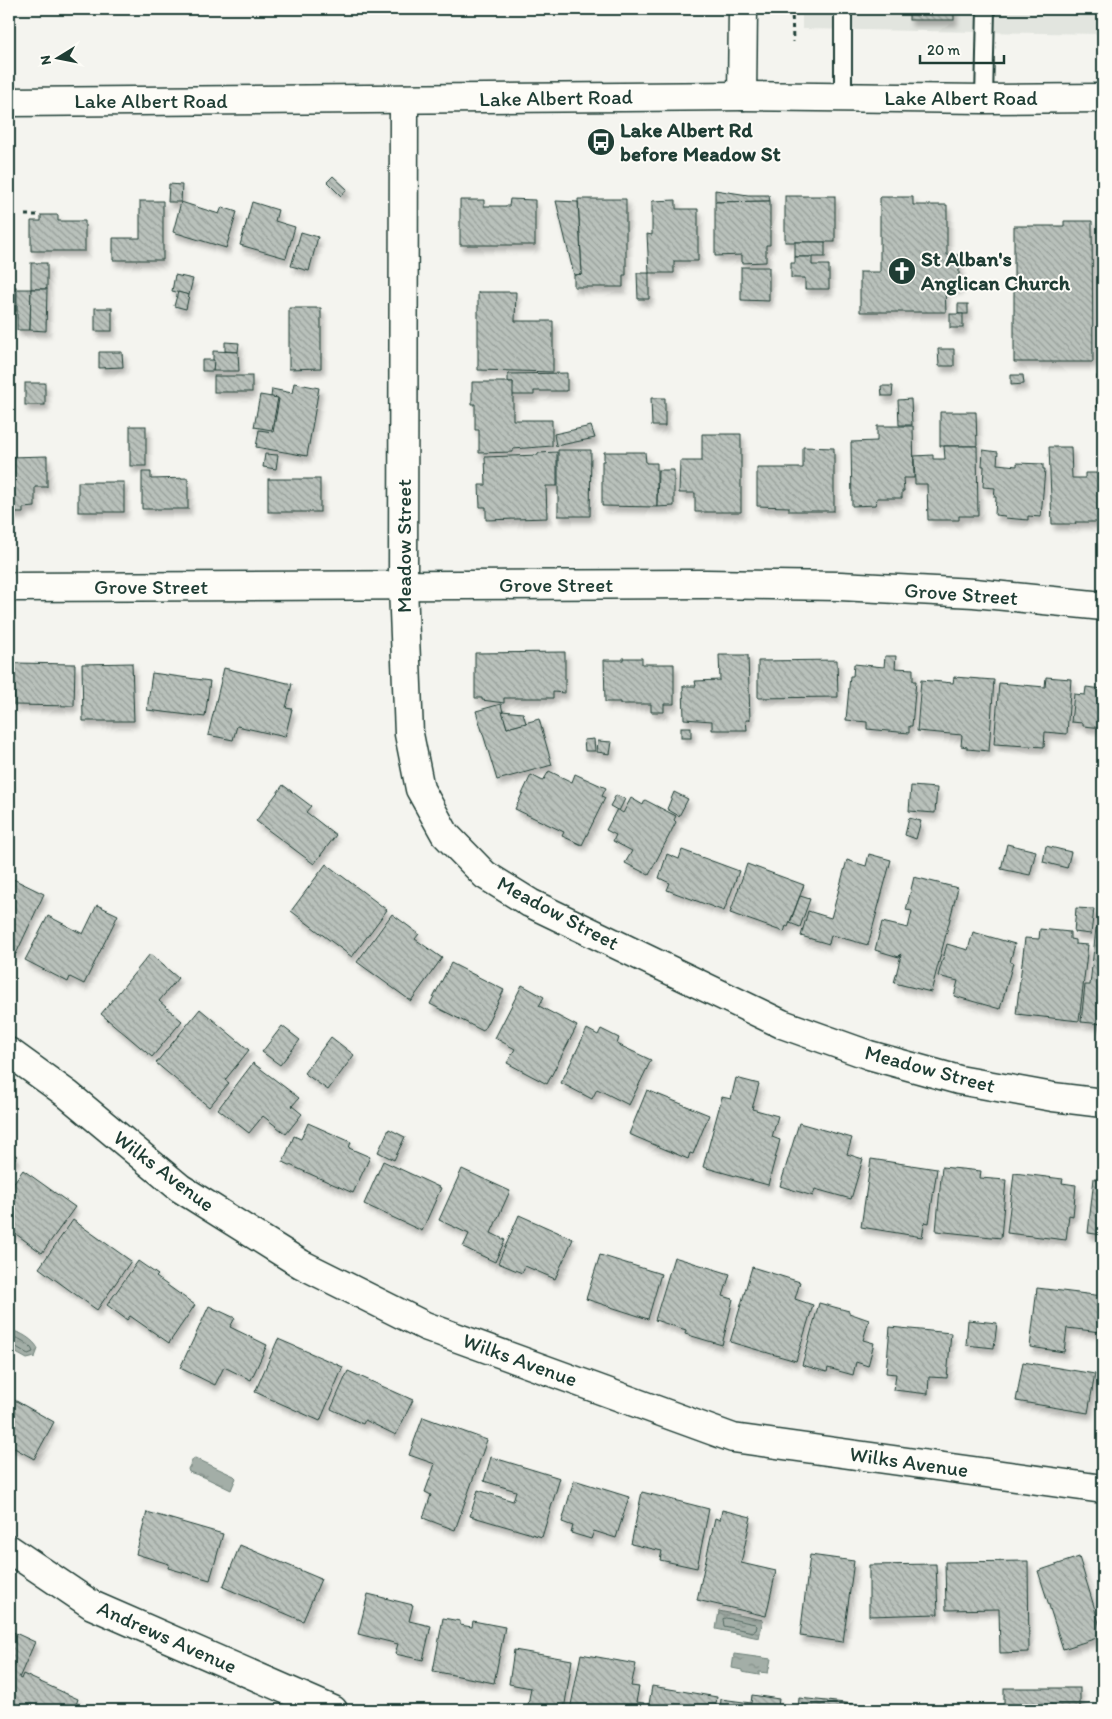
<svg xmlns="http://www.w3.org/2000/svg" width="1112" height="1719" font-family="Itim,sans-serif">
<defs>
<pattern id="water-ripples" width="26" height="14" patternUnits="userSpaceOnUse" patternTransform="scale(1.25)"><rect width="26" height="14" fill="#a3aea7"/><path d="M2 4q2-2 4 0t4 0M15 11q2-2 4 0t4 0" fill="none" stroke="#848f89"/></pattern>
<pattern id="building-back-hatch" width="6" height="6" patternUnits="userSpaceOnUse" patternTransform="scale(1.25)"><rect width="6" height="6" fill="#b9c1bb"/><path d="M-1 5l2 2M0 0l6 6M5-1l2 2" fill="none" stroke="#969e99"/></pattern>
<filter id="shadow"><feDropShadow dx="3" dy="5.5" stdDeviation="2.5" flood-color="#0004"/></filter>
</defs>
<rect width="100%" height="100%" fill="#f4f4ef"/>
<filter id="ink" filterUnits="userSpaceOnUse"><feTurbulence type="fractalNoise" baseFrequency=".02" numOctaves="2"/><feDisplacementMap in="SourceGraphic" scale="10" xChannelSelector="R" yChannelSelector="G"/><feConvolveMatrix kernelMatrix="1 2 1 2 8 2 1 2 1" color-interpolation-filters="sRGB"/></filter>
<g filter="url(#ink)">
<!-- built -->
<path fill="#e2e5df" d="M802,9h301v25l-301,-5z"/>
<!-- water -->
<g fill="url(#water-ripples)" stroke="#6e8179">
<path d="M11,1331c9,0 24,10 27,18l-3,8 -8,2 -18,-10v-16z"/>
<path d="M195,1458l39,18 2,2 -5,12 -27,-13 -15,-5 -1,-3 5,-10z"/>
<path d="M719,1611l44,9 -4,18 -43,-9z"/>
<path d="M734,1654l37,5 -3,14 -9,-1v3l-17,-3v-2l-10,-2z"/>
</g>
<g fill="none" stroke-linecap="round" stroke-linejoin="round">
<!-- shore -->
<g stroke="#546a62" stroke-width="1">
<path d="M9,1337c8,-1 22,7 24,15l-5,2 -15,-9h-4"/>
<path d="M726,1618l29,6 2,2 -1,4 -3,2 -29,-6 -1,-7z"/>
</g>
</g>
<!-- building -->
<g fill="url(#building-back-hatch)" stroke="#1f3d34" filter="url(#shadow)">
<rect x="909" y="9" width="45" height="11"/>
<path d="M333,176l14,13 -6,7 -14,-14z"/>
<path d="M169,184l13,1 -1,17h-13z"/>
<path d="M715,190l33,5h21l1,6 -55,1z"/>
<rect x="785" y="196" width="50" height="46"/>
<path d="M880,197h33v8h34v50h12v33h-14l1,24h-86v-40h20z"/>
<path d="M510,199l25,1v45h-75v-45h24v6h25z"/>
<path d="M578,199h48v76h-3v12h-49v-12l8,-1z"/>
<path d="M676,200v9h22v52h-24v12h-25l-2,-39 5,1v-34z"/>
<path d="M140,201h23v59h-50v-22h27z"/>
<path d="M556,201l22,1 4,72 -8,1z"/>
<path d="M770,201v44h-4v17l-24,1v-8l-27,1v-54z"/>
<path d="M181,202l38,12 3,-7 15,5 -11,36 -53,-16z"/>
<path d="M252,202l26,8 -3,11 20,6 -9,31 -46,-13z"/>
<path d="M41,215h17v6h27v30h-54v-30h10z"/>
<path d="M1064,221h28l1,141h-79v-136h50z"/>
<path d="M301,232l17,5 -9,34 -18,-5z"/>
<rect x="795" y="242" width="30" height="15"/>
<path d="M795,257h17v8h17v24h-24v-11h-14v-15h4z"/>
<rect x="31" y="263" width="16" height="26"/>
<path d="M741,267h28v34l-28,-1z"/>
<path d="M637,273h12v26h-11z"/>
<path d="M175,275l18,4 -4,16 -17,-4z"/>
<rect x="9" y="287" width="7" height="24"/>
<path d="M17,289h14l-1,41h-13z"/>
<path d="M31,289h16l-1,42 -16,-1z"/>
<path d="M178,292l11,3 -3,14 -12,-3z"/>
<path d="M478,292h38l-1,29h38v51l-75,-2z"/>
<rect x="958" y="304" width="10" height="10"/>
<rect x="95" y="308" width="17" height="23"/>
<path d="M289,308h32v60l-32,1z"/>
<rect x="950" y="314" width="13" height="14"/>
<path d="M225,342l14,1 -1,9 -13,-1z"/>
<path d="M938,349h16v17h-15z"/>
<path d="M213,351l25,1 1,19h-26z"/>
<path d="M99,352h23l1,15 -24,1z"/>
<path d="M202,360h12l-1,11h-11z"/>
<path d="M567,373v18h-33v4h-22l1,-13h-5v-8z"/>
<path d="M1011,375h12l1,9 -13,1z"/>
<rect x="214" y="376" width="38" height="16"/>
<rect x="1097" y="376" width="6" height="31"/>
<path d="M472,382h41v38h39v26l-39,3v3l-34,1v-23h-4v-26h-3z"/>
<rect x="25" y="383" width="20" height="22"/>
<path d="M294,383l25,5 -12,68 -51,-9 3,-17 14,2 6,-33 -8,-2 1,-8 20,4z"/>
<path d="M881,386h12l-1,10h-10z"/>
<path d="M260,395l18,3 -6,32 -18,-3z"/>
<path d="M651,398h14v28h-13z"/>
<path d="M911,399l1,26h-13l-1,-25z"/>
<path d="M940,412h36l1,34h-37z"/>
<rect x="130" y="426" width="16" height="40"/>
<path d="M591,426l4,12 -39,8 -2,-12z"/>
<path d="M877,426h36l1,52h-11l1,13h-2v7h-25l-1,7 -24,1 -1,-64 26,-1z"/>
<path d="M702,434h39v78h-46v-19h-16l1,-32h22z"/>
<path d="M944,446h33l1,70h-19v4h-31l-1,-36h-12l-1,-28 19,-1v4h12z"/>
<path d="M803,447l31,1v63h-45v-4l-32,-1v-38h46z"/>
<path d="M1049,447h22l1,31h13v-5h18v49h-28l1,2h-24z"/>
<path d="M558,450h33l-1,66h-32z"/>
<path d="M983,450l15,2 -1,12 20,2v-3l26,1v5h2l-4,48 -13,-1v4l-23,-2v-2l-10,-1 1,-18h-2l1,-9 -12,-1 1,-21h-2z"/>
<path d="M557,452v34h-11l1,32 -61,2v-13h-6l-1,-22h7l-1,-28 53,-2v-2z"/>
<path d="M604,452h41l1,11h11v44l-55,-1v-45h2z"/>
<path d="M265,454l13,1 -2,14 -13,-2z"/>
<path d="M47,456v31h-12v20l-12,1v5h-14v-56z"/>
<path d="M658,470h16v36l-17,1z"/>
<path d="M142,472h9v7l37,-1v31h-46z"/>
<rect x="268" y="479" width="52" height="33"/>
<rect x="78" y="482" width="46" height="30"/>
<path d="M565,652v41l-12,-1v6h-49v5l-22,-3v-2h-7v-45z"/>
<path d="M719,655h29l2,65h-4l1,10h-35v-9l-28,-2 -1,-33h13l-1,-5 25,-1z"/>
<path d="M885,656h11l-1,12 18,1v12h3l-4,45h-3v7l-42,-4v-7l-21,-2 4,-44h3l1,-12 30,3z"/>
<path d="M623,658h19v6h32v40h-10v8h-13v-8h-31v-2h-15l-1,-42h19z"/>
<path d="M837,660l1,37 -80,1v-37z"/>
<path d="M14,663l61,1 -1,42 -60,-1z"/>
<path d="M132,663l2,58h-51l-1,-57z"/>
<path d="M224,668l68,16 -6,24 6,1 -7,28 -48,-11 -4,14 -25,-5z"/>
<path d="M152,673l58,8 -5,36 -58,-7z"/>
<path d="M954,677l40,3 -5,71 -22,-2v-2l-6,-1 1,-11 -45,-4 4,-51 32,3z"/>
<path d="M1046,677l25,2 -4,55 -22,-2 -1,15 -50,-3 5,-61 46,4z"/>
<path d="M1086,687l17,2v51h-2l2,-12 -20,-2v-3l-12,-1 3,-28 11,1z"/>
<path d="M501,704l6,24 32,-9 13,46 -55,15 -21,-69z"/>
<path d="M502,711l21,2 3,10 -19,5z"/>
<rect x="681" y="727" width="10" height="11"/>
<path d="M594,739l1,12h-10l-1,-11z"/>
<path d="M598,741l14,1 -2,12 -13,-2z"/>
<path d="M549,771l23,11 3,-8 31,14 -4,8 3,2 -23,47 -20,-9 2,-4 -49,-23 16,-34 12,6z"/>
<path d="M283,785l28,21 -5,6 30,23 -22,29 -58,-43z"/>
<path d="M911,786l26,2 -2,25 -26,-2z"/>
<path d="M674,792l14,7 -9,17 -12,-7z"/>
<path d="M616,795l9,4 -6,12 -9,-5z"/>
<path d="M631,798l12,7 2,-5 31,16 -2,4 2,2 -27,53 -24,-12 7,-12 -19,-10 3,-6 -10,-5 11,-21 6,4z"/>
<path d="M909,818l12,3 -5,18 -11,-4z"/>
<path d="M1007,844l29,7 -6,24 -29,-6z"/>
<path d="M1046,846l25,6 -4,16 -24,-6z"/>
<path d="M682,850l57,21 -15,40 -57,-21 3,-7 -11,-5 8,-24 12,5z"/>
<path d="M869,854l22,6 -23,85 -37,-10 -2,9 -28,-8 7,-25 23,7 16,-58 19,6z"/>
<path d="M326,864l61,46 -35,47 -61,-46z"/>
<path d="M747,864l57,21 -16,42 -2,-1 -2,6 -54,-19z"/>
<path d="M9,877l35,17 -28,60 -7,-4z"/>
<path d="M914,877l44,11 -27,104 -37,-9 7,-28 -1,-1 -1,3 -24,-7 7,-28 26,6 4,-17 -6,-1z"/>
<path d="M800,896l10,3 -10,28 -10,-4z"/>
<path d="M97,905l21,10 -34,69 -14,-7 -2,5 -43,-22 23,-44 35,18z"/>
<path d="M1076,908l18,1 -3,25 -17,-2z"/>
<path d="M392,914l27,20 -4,5 27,19 -31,43 -54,-39z"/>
<path d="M1096,928h7v96l-22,-2 4,-37h5z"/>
<path d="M1040,929l30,3v7l5,1v4l13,1 -9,76 -63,-7 9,-76 14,1z"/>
<path d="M973,932l42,12 -5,18 3,1 -13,46 -46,-13 4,-15 -20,-5 9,-32 21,6z"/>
<path d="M150,954l28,24 -19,23 23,20 -30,36 -51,-43z"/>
<path d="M451,963l53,27 -21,41 -53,-27z"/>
<path d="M522,985l22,12 -5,9 38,20 -30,58 -40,-21 8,-14 -20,-11z"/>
<path d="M200,1009l49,41 -24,30 4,3 -20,24 -53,-44z"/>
<path d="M282,1026l18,14 -20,25 -18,-13z"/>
<path d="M587,1029l11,6 3,-6 18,9 -2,6 34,16 -22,45 -32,-16 -5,10 -31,-16z"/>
<path d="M331,1037l23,18 -26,35 -24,-17z"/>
<path d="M253,1063l46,35 -7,8 10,8 -16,20 -23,-18 -14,17 -31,-24z"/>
<path d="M736,1078l23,6 -7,25 26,7 -6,21 8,3 -12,45 -65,-18 19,-70 9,2z"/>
<path d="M647,1090l62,25 -16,39 -3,-1 -2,6 -59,-25z"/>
<path d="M308,1123l43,19 -2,6 21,9 -17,36 -70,-31 11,-26 7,3z"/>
<path d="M799,1123l53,15 -5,16 16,5 -12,40 -36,-10 -2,7 -33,-10z"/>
<path d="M389,1129l16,8 -11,23 -16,-8z"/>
<path d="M9,1150l8,6 -8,11z"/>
<path d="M871,1159l66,10 -8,54 -4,-1 -3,15 -61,-10z"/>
<path d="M383,1161l58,27 -19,43 -58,-27z"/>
<path d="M942,1167l39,4 -1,7 26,2 -5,58 -65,-7z"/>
<path d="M462,1169l48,22 -19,42 14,7 -10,22 -32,-15 6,-13 -30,-14z"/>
<path d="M23,1170l52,37 -33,46 -33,-24v-40z"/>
<path d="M1014,1173l49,6 -1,4 14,2 -3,31 -4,-1 -3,25 -59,-7z"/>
<path d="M1094,1178l9,1v56l-15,-2z"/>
<path d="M519,1215l54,24 -18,40 -30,-13 -3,7 -24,-10z"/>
<path d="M73,1220l58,41 -34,49 -58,-42z"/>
<path d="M600,1255l61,19 -13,45 -62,-20z"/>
<path d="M674,1257l56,17 -7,22 10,3 -11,46 -37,-11 1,-4 -31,-10z"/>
<path d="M138,1261l20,14 -2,2 39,28 -26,38 -39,-27 -3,4 -20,-15z"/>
<path d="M752,1267l48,15 -5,17 18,6 -17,56 -66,-19z"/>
<path d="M1037,1288l66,8 -2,36 -34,-4 -3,24 -34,-5z"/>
<path d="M819,1303l30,8v2l20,7 -6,20 11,3 -6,23 -12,-4 -3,13 -25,-7 -1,4 -25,-7z"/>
<path d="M209,1306l26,12 -5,9 37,18 -16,35 -27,-13 -9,18 -35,-17z"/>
<path d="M968,1320l29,3 -3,25 -28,-3z"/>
<path d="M890,1327l61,6 -4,45 -18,-1 -1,17 -34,-4 2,-16 -10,-1z"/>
<path d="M278,1339l65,28 -23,54 -65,-29z"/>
<path d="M1023,1362l72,12 -7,39 -72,-12z"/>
<path d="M348,1371l65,29 -17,35 -31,-15 -2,4 -32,-15z"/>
<path d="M9,1397l45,25 -20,37 -25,-14z"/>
<path d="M423,1417l64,23 -32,90 -32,-12 8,-23 -6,-3 10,-28 -26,-9z"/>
<path d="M491,1457l69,21 -18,59 -72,-21 8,-26 35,11 3,-10 -32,-10z"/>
<path d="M574,1480l55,17 -13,41 -22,-7 -3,8 -20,-6 2,-7 -11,-4z"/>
<path d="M642,1492l67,17 -12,59 -37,-8 2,-9 -31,-7z"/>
<path d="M722,1510l29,7 -10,46 35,8 -10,45 -69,-16 18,-82 5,2z"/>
<path d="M147,1512l76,22 -13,46 -42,-12 1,-4 -33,-10z"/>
<path d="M240,1545l81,34 -18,42 -80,-34z"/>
<path d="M810,1555l44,6 -11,81 -43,-6z"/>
<path d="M1079,1557l24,79 -40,13 -25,-78z"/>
<path d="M1028,1561l1,91 -29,1 -1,-44 -53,1 -1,-48z"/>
<path d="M936,1564l2,50 -69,2v-51z"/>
<path d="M368,1594l45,11 -4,16 22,5 -8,34 -28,-6 3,-10 -40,-10z"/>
<path d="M443,1618l17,3v4l12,2 1,-6 32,6 -11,56 -61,-12z"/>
<path d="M11,1631l24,11 -16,36 2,1 2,-5 55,25 -2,6 2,1 -2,4h-67v-75z"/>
<path d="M514,1650l58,10 -8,50h-37l4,-22 -22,-4z"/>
<path d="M581,1654l55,10 -5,22 8,1 -3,15 8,1 -1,7h-73z"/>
<path d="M652,1686l65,11 -2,13h-67z"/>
<rect x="1004" y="1688" width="76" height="22"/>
<path d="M752,1695l27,4 -1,7 11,2 -1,2h-68l1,-11 30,4z"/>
<path d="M799,1698l64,7 -1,5h-64z"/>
</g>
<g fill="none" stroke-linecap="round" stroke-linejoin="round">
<defs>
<g id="lane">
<path d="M843,97v-88"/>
<path d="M984,99l2,-90"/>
</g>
<g id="street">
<path d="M404,99l-1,488 6,147 11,55 25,45 40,41 45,28 252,121 87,31 90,25 94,17 50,6"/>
<path d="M9,587l696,-3 135,2 134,7 129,13"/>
<path d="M9,1052l58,42 113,94 121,76 124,62 308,112 370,51"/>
<path d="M9,1549l83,56 241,105"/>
</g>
<g id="secondary">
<path d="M742,96l1,-87"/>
<path d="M9,102l733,-6 242,3 119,-1"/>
</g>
</defs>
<!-- lane casing -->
<use href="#lane" stroke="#1f3d34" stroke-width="20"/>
<!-- street casing -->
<use href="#street" stroke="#1f3d34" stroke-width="31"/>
<!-- secondary casing -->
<use href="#secondary" stroke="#1f3d34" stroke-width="31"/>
<!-- path -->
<g stroke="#1f3d34" stroke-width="3" stroke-dasharray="4 4" stroke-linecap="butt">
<path d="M792,9l1,33"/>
<path d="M25,215h16"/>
</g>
<!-- lane -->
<use href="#lane" stroke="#fdfcf7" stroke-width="16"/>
<!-- street -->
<use href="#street" stroke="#fdfcf7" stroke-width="28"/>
<!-- secondary -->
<use href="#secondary" stroke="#fdfcf7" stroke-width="28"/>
</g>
</g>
<!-- icons -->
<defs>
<symbol id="bus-disc" viewBox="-11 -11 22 22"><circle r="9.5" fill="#1f3d34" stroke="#fdfcf7"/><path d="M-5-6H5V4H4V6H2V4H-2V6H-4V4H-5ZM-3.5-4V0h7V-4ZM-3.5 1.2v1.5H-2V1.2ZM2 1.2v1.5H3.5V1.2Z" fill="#fff"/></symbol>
<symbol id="church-disc" viewBox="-11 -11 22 22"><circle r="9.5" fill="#1f3d34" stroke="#fdfcf7"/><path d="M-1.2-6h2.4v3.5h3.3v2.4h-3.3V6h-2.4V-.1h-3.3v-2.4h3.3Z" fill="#fff"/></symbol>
</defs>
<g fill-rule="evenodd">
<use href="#bus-disc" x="585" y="126" width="32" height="32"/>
<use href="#church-disc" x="886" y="255" width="32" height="32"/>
</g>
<g text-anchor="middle" stroke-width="4" stroke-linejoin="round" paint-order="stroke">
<!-- street labels -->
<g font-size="21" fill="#1f3d34" stroke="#fdfcf7">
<text transform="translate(556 98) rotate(-1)" y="7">Lake Albert Road</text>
<text x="961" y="105">Lake Albert Road</text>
<text x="151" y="108">Lake Albert Road</text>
<text transform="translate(404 546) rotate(-90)" y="7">Meadow Street</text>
<text x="556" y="592">Grove Street</text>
<text x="151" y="594">Grove Street</text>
<text transform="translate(961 594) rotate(4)" y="7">Grove Street</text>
<text transform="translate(558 913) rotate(28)" y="7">Meadow Street</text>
<text transform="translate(930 1069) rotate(15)" y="7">Meadow Street</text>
<text transform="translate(164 1171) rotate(37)" y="7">Wilks Avenue</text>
<text transform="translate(520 1360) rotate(20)" y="7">Wilks Avenue</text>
<text transform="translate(909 1462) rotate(8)" y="7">Wilks Avenue</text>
<text transform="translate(167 1637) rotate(24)" y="7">Andrews Avenue</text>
</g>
<!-- poi labels -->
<g font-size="21" font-weight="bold" fill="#1f3d34" stroke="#fdfcf7" text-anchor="start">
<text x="620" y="137">Lake Albert Rd<tspan x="620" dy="24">before Meadow St</tspan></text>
<text x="921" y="266">St Alban's<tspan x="921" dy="24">Anglican Church</tspan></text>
</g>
</g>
<!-- margin -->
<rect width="1112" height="1719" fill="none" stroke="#fdfcf7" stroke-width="30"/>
<rect x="15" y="15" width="1082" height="1689" fill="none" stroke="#1f3d34" stroke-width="2" filter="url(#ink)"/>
<!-- north arrow -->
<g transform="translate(58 58) rotate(260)" stroke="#fdfcf7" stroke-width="4" paint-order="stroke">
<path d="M0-4L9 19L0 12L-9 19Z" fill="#1f3d34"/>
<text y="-8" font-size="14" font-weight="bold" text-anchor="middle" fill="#1f3d34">N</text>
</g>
<!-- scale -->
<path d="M920 55v8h84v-8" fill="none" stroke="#1f3d34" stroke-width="2.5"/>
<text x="927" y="55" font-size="15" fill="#1f3d34" stroke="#fdfcf7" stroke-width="4" paint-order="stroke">20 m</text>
</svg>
